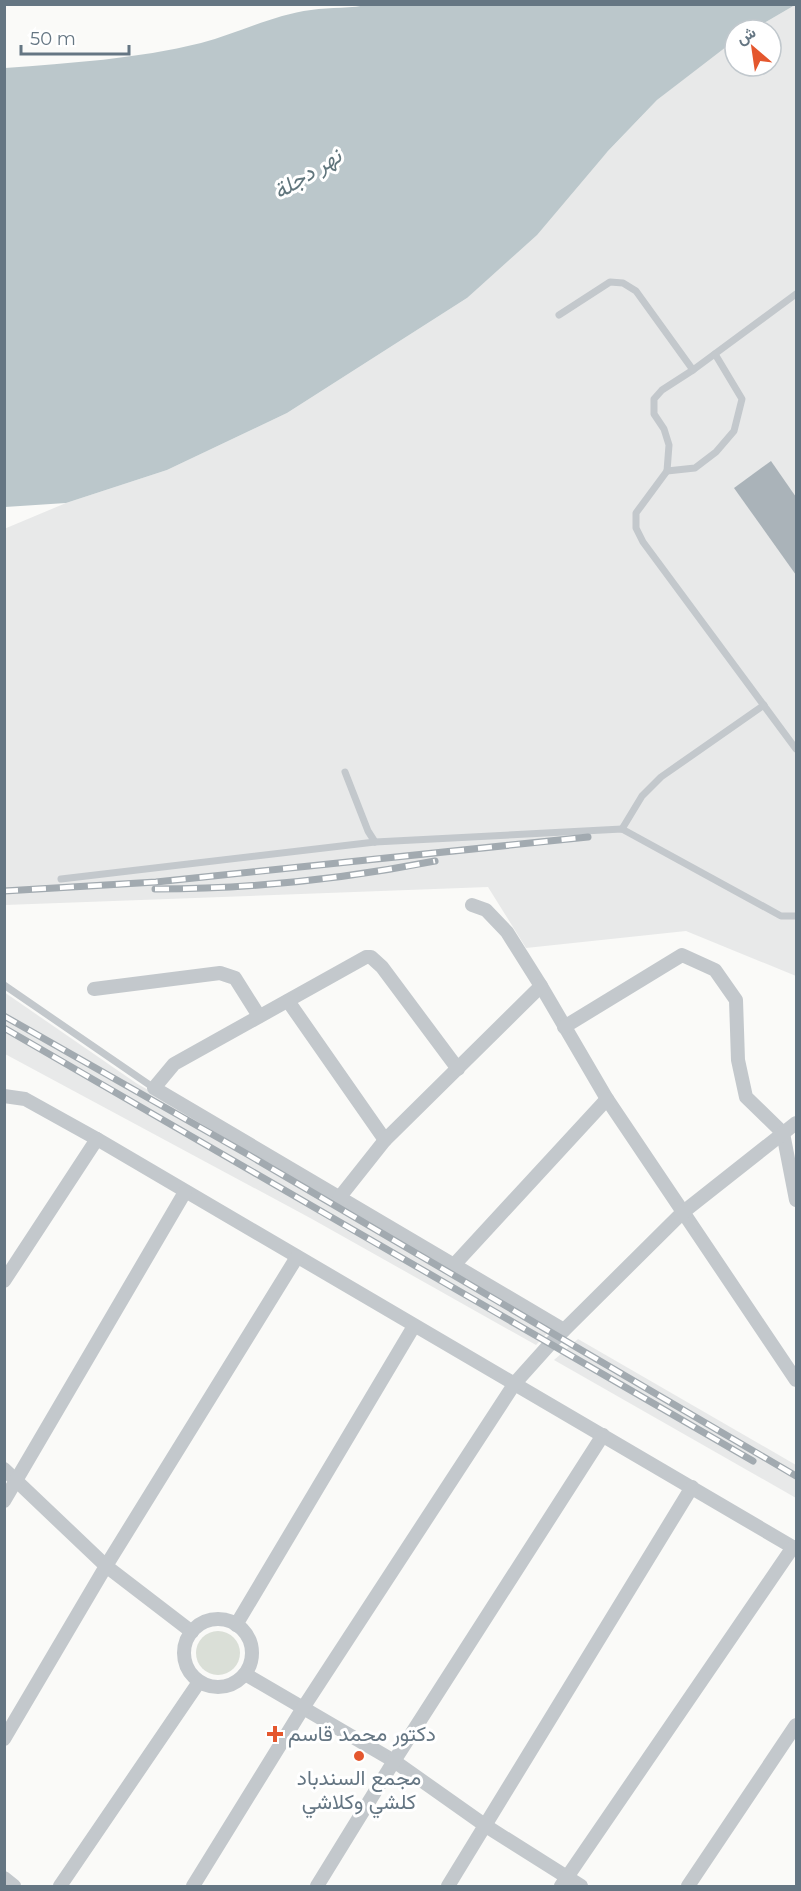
<svg xmlns="http://www.w3.org/2000/svg" width="801" height="1891" font-family="Montserrat,Vazirmatn,sans-serif">
<rect width="100%" height="100%" fill="#fafaf8"/>
<!-- built -->
<g fill="#e8e9e9">
<path d="M795,5h1v971l-110,-45 -160,17 -38,-61 -483,18 -1,-376 62,-26 101,-33 120,-57 180,-115 190,-198 68,-54 10,-6v26h36v-36h-19z"/>
<path d="M4,992l132,91 418,243 -18,19 -224,-126 -307,-165z"/>
<path d="M578,1339l218,126v33l-242,-138z"/>
</g>
<!-- green -->
<circle fill="#dadfd7" cx="218" cy="1653" r="22"/>
<!-- water -->
<path fill="#bbc7cb" d="M371,4l424,1 -43,25h-17v10l-78,60 -49,51 -71,84 -70,63 -180,115 -120,57 -101,33 -61,4v-439c65,-5 132,-9 196,-25 37,-10 72,-28 110,-33 20,-3 40,-1 60,-6z"/>
<!-- building -->
<path fill="#aab3b9" d="M771,461l25,36v78l-62,-87z"/>
<g fill="none" stroke-linecap="round" stroke-linejoin="round">
<!-- lane -->
<g stroke="#c3c8cc" stroke-width="7">
<path d="M796,294l-103,76 -31,20 -8,9v15l10,15 5,16 -2,26 -31,42v15l7,14 153,207"/>
<path d="M559,315l51,-33 13,1 13,8 57,79"/>
<path d="M667,471l28,-3 21,-16 18,-21 8,-32 -27,-45"/>
<path d="M345,772l23,59 7,11"/>
<path d="M622,829l20,-33 19,-19 103,-72"/>
<path d="M61,879l314,-37 247,-13 159,87h15"/>
<path d="M4,985l150,103"/>
</g>
<!-- street -->
<g stroke="#c3c8cc" stroke-width="14">
<path d="M472,905l14,5 21,22 34,54 66,113 189,281"/>
<path d="M94,989l126,-16 15,5 24,38"/>
<path d="M288,1001l97,139"/>
<path d="M564,1027l118,-72 33,15 21,30 2,60 8,37 37,36 13,67"/>
<path d="M458,1069l-76,-102 -11,-10h-5l-192,107 -20,24 410,242"/>
<path d="M4,1096l21,3 72,40 699,410"/>
<path d="M339,1198l46,-58 156,-154"/>
<path d="M453,1266l154,-167"/>
<path d="M4,1281l93,-142"/>
<path d="M4,1469l102,97 86,66"/>
<path d="M4,1501l181,-309"/>
<circle cx="218" cy="1653" r="34"/>
<path d="M236,1625l178,-299"/>
<path d="M245,1674l149,87 92,65 95,60"/>
<path d="M4,1739l102,-173 191,-309"/>
<path d="M4,1878l10,8"/>
<path d="M60,1886l139,-204"/>
<path d="M193,1886l110,-178 212,-325 35,-39 132,-131 114,-90"/>
<path d="M317,1886l77,-125 209,-326"/>
<path d="M448,1886l244,-399"/>
<path d="M561,1886l232,-339"/>
<path d="M688,1886l108,-161"/>
</g>
<defs>
<g id="rail">
<path d="M155,889c93,0 188,-10 280,-28"/>
<path d="M4,891l152,-9 432,-45"/>
<path d="M4,1016l243,138 549,322"/>
<path d="M4,1028l749,433"/>
</g>
</defs>
<!-- rail casing -->
<use href="#rail" stroke="#a2aab0" stroke-width="7"/>
<!-- rail -->
<use href="#rail" stroke="#fff" stroke-width="4.5" stroke-dasharray="14" stroke-linecap="butt"/>
</g>
<!-- markers -->
<g fill="#e4572e" stroke="#fff" stroke-width="2">
<path d="M272 1725h6v6h6v6h-6v6h-6v-6h-6v-6h6z"/>
<circle cx="359" cy="1756" r="6"/>
</g>
<g text-anchor="middle" stroke-width="6" stroke-linejoin="round" paint-order="stroke">
<!-- poi labels -->
<g font-size="21" fill="#657683" stroke="#fff" text-anchor="start">
<text x="288" y="1741">دكتور محمد قاسم</text>
<text x="359" y="1785" text-anchor="middle">مجمع السندباد<tspan x="359" dy="24">كلشي وكلاشي</tspan></text>
</g>
<!-- water labels -->
<g font-size="22" font-style="italic" fill="#60757c" stroke="#fff">
<text transform="translate(307 173) rotate(-32)" y="8">نهر دجلة</text>
</g>
</g>
<!-- border -->
<rect width="801" height="1891" fill="none" stroke="#657683" stroke-width="12"/>
<!-- north arrow -->
<g transform="translate(753 48) rotate(331)"><circle r="28" fill="#ffffff" stroke="#c1c8cd" stroke-width="1.5"/>
<path d="M0-4.5L10 22L0 15L-10 22Z" fill="#e4572e"/>
<text y="-9" font-size="16" font-weight="bold" text-anchor="middle" fill="#657683">ش</text>
</g>
<!-- scale -->
<path d="M21 45v9h108v-9" fill="none" stroke="#657683" stroke-width="3"/>
<text x="30" y="45" font-size="18" fill="#657683" stroke="#ffffff" stroke-width="4.5" paint-order="stroke">50 m</text>
</svg>
